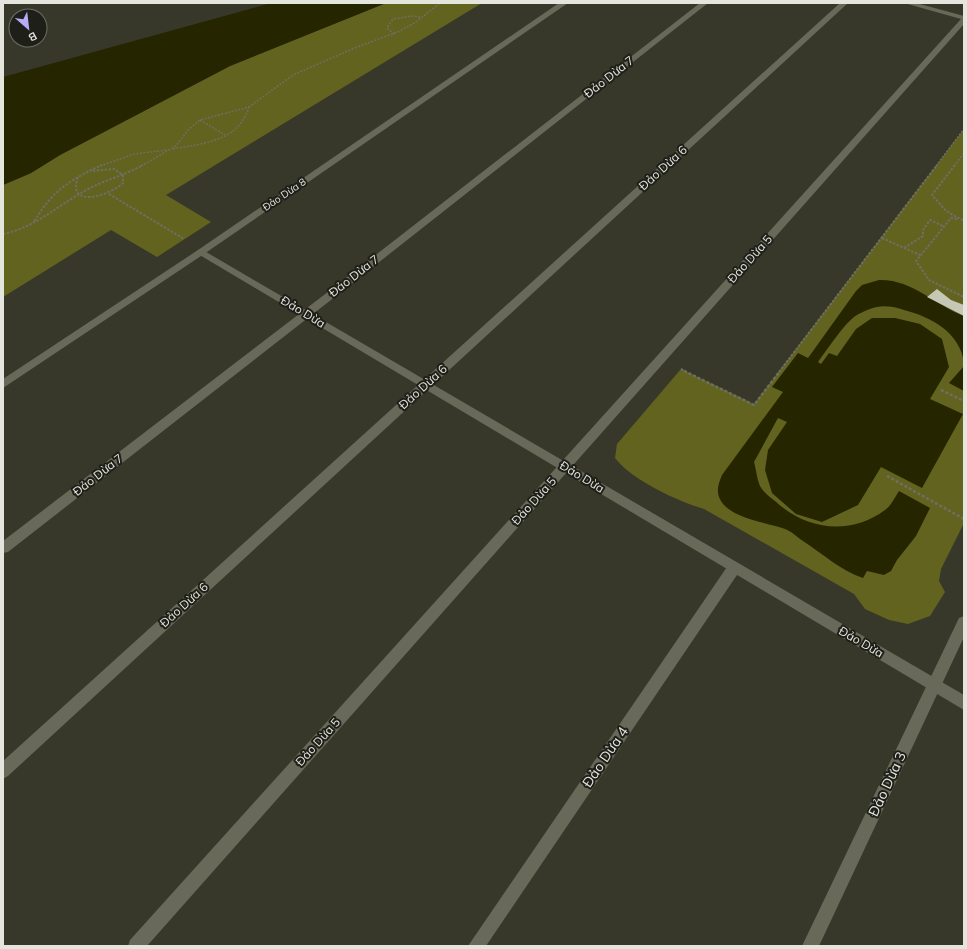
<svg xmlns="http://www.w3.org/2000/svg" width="967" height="949" font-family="Mulish,sans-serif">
<rect width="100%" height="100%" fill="#37382a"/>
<!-- green -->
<g fill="#62631f">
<path d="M386,3h96l-316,192 45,27 -54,35 -46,-27 -108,67v-112l28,-12 29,-18 170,-89z"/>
<path d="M964,129v394l-23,46 -2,12 6,11 -15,24 -22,8 -19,-4 -24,-11 -11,-15 -150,-85c-27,-8 -72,-29 -89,-51l2,-14 64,-75 73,35z"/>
</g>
<!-- water -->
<g fill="#252600">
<path d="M271,3h115l-156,63 -170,89 -29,18 -28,12v-108z"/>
<path d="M879,280c33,-1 56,25 85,36v47c-4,-31 -33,-46 -60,-53 -8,-3 -19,-5 -27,-3 -6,1 -15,5 -20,8 -12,7 -30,35 -39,47l3,2 8,-11 8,3 19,-27 16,-11h23l25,6 22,15 7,28 -19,32 33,15 -41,74 -41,-21 -23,38 -36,17 -26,-8 -24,-21 -7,-23 3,-20 19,-28 -9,-4 -24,44c2,7 3,17 6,24 3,6 10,11 15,15 31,29 75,35 110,9 6,-4 10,-13 14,-19l31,17 -14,28 -19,24 -6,11 -7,4 -17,-4 -4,7c-23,-8 -40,-24 -60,-37 -6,-4 -12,-10 -18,-12 -17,-6 -47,-10 -60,-23 -10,-11 -8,-19 -3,-31l61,-83 -11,-5 26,-34 10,5 48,-67 6,-6z"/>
<path d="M964,366v25l-15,-8z"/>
</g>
<!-- building -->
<path fill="#c6c7b5" d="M937,289l14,11 13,5v11l-37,-19z"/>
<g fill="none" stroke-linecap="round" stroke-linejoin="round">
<!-- path-far2 -->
<g stroke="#6e6f63" stroke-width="1.5" stroke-dasharray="2 1.5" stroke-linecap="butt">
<path d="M394,34l-7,-6 6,-9 20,-3 8,1"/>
<path d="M200,120l25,15"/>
<path d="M173,149c31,-6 65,-7 76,-42"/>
<path d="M100,166l34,-12 33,-4"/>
<path d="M141,166l35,-20 12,-16 12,-10 49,-13 44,-32 59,-26 48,-18 16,-9 24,-19"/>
<path d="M936,166l28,-37"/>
<path d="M954,166l10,-13"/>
</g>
<!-- path-far1 -->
<g stroke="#6e6f63" stroke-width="2" stroke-dasharray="2.5 1.5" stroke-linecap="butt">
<path d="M955,165l-23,30 14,16 18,10"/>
<path d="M78,177c-12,33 33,18 45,6v-8l-9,-6 -23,2"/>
<path d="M109,194l75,45"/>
<path d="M957,219l-6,-1 -35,43 13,19 35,17"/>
<path d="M34,221c5,-6 8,-13 13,-18 14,-18 35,-29 55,-38"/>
<path d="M3,234c30,-6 52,-26 78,-41 20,-12 42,-17 62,-28"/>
<path d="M882,238l38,17"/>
<path d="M904,248l19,-12v-6l7,-10 13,6"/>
<path d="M681,369l6,3"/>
<path d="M779,372l158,-207"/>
</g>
<!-- path -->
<g stroke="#6e6f63" stroke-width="2.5" stroke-dasharray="3 2" stroke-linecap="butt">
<path d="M684,371l70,34 26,-34"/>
<path d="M941,390l23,11"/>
<path d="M887,476l77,43"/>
</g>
<!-- street -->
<g fill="#686959" fill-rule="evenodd">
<path d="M559,3h9l-364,251 -201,134v-9l195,-129z"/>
<path d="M700,3h8l-363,286 -337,263 -5,1v-12l334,-256z"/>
<path d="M840,3h8l-840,773 -5,3v-18z"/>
<path d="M904,3h12l48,13v8l-817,922h-19l2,-6 831,-921z"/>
<path d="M734,562l5,2 1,4 -1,4 -253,374h-18l261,-382z"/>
<path d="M964,616v21l-145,309h-17l157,-328z"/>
</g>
<!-- secondary -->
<path fill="#686959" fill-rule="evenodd" d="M201,249l763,446v15l-766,-456 -2,-2 2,-2z"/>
</g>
<g text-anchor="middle" stroke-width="4" stroke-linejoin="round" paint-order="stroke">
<!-- far-street labels -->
<g font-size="10" fill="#e4e5dc" stroke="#1e1f18">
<text transform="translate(284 194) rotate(-34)" y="4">Đảo Dừa 8</text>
</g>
<!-- street labels -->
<g font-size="12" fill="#e4e5dc" stroke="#1e1f18">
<text transform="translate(609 77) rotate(-38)" y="4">Đảo Dừa 7</text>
<text transform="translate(663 168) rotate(-42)" y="4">Đảo Dừa 6</text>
<text transform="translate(750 259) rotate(-48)" y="4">Đảo Dừa 5</text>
<text transform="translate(354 276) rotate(-38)" y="4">Đảo Dừa 7</text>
<text transform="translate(303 312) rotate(31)" y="4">Đảo Dừa</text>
<text transform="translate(423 387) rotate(-42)" y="4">Đảo Dừa 6</text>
<text transform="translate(98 475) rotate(-38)" y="4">Đảo Dừa 7</text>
<text transform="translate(582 477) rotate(31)" y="4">Đảo Dừa</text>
<text transform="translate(534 501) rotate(-48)" y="4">Đảo Dừa 5</text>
<text transform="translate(184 605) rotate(-42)" y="4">Đảo Dừa 6</text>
<text transform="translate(861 642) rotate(30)" y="4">Đảo Dừa</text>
<text transform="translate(318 742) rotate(-48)" y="4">Đảo Dừa 5</text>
</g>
<!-- near-street labels -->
<g font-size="14" fill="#e4e5dc" stroke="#1e1f18">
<text transform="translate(605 757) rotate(-56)" y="5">Đảo Dừa 4</text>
<text transform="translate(887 784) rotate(-65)" y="5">Đảo Dừa 3</text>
</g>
</g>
<!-- border -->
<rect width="967" height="949" fill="none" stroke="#e4e5dc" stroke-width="8"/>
<!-- north arrow -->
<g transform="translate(28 28) rotate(152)"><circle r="19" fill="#1e1f18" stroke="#6d6e66"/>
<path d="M0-3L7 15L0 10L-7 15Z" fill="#b7abf8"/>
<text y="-6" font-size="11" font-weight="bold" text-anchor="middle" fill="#e4e5dc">B</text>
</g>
</svg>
